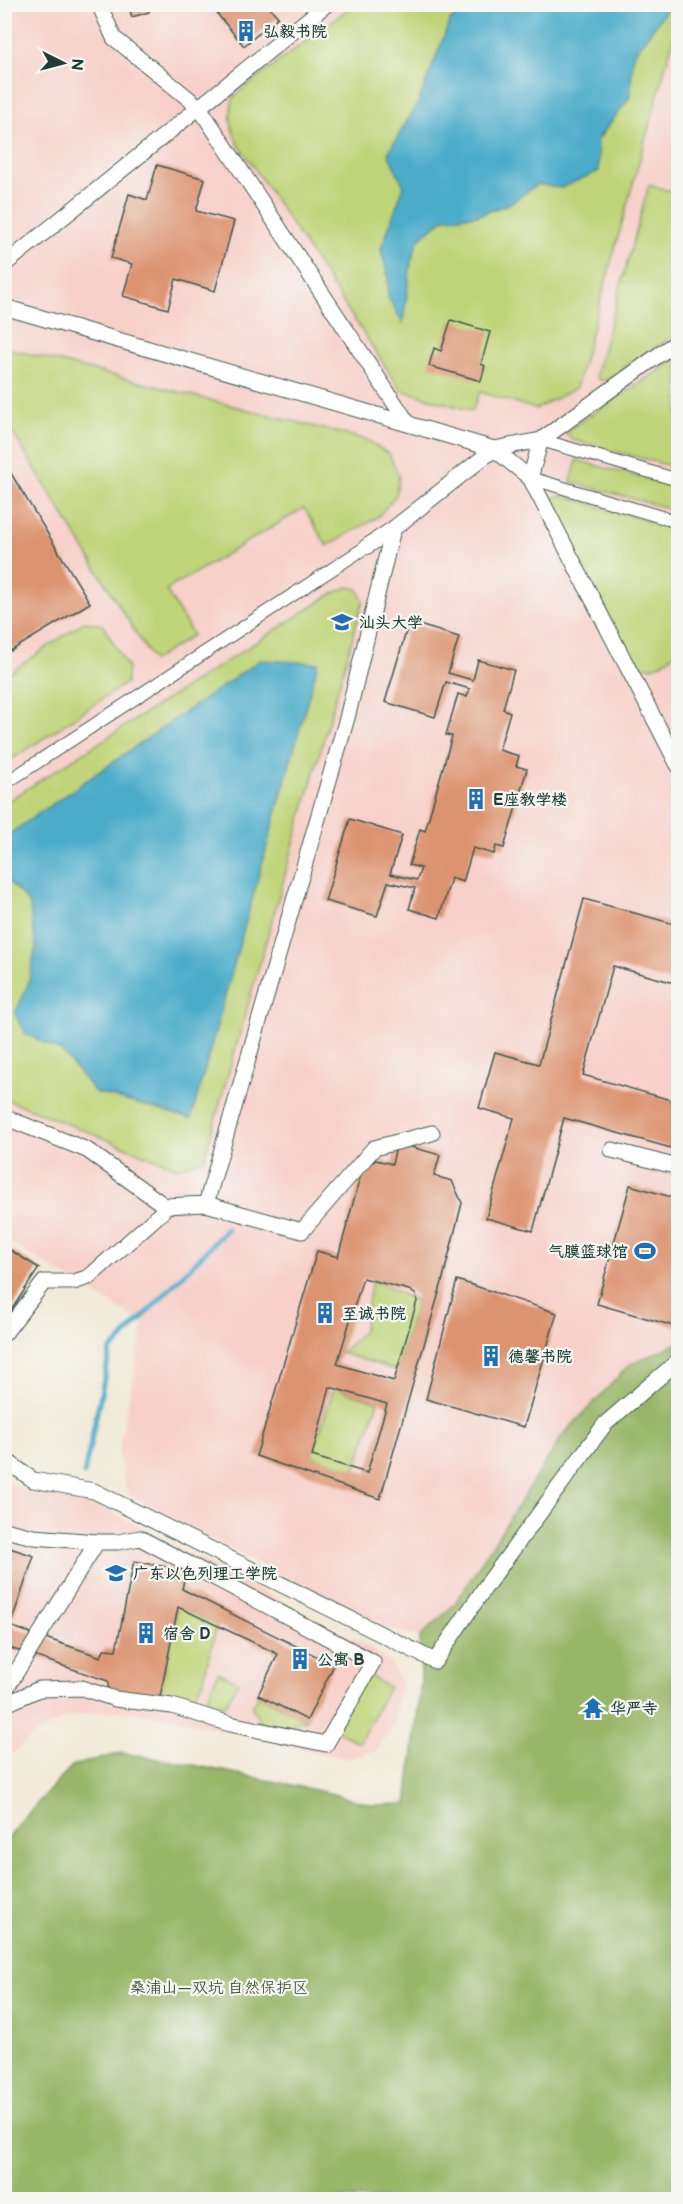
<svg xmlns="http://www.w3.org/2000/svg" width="683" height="2204" font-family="'Balsamiq Sans','LXGW WenKai TC',sans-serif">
<rect width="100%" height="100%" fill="#f6f6f2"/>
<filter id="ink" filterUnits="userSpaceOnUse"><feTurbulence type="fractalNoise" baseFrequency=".0167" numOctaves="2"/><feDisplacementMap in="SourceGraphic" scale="12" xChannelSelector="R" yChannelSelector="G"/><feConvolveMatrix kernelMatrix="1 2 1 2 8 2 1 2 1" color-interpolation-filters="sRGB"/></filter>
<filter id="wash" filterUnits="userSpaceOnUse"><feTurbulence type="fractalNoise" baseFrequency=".008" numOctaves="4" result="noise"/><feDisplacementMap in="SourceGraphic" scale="24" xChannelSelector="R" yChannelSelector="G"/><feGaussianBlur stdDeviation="1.35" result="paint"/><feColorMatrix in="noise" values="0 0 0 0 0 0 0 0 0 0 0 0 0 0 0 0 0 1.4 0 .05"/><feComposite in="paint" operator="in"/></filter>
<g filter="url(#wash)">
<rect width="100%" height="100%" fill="#f2ead8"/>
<!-- built -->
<g fill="#f7d0c9">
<path d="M4,5h674v1338l-49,22 -66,70 -109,170 -34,32 -49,-13 -243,-130 -10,-42 26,-128 -139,-84z"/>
<path d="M5,1479l13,9 76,15 269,141 27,18 11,20 -7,41 -18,28 -30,8 -183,-43 -45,-5 -48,5 -37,20 -22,19 -6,9z"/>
</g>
<!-- green -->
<g fill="#bfd478" stroke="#6f8856" stroke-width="1.5">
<path d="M353,5h114l-17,16 -32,82 -30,50 16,33 -23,63 7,27v21l15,25 8,-60 7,-22 27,-22 34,-3 30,-11 29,-20 24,4 68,-91 3,-42 32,-43 3,-7h10v17l-102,366 -40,21 -56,-17 -8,19 -71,-21 -164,-248c-7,-18 -9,-27 -3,-46z"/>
<path d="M649,185l29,8v133l-2,8 -70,46h-8l-2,-6z"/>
<path d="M5,348l362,92 22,14 10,22 -3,19 -18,22 -51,29 -23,-38 -138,82 27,45 -40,26 -148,-241z"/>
<path d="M678,358v110l-105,-28 -7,-6 6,-7z"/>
<path d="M577,460l101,28v23l-107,-29z"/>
<path d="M562,495l116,35v121c-18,14 -29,26 -49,5l-78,-149v-9z"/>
<path d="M348,587l10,2 5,12 -159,558 -26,9 -173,-69v-296l325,-208z"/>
<path d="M84,622l19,3 25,43 -2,15 -121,81v-88z"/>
<path d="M372,1280l45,21 -21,69 -55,-17 22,-21z"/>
<path d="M334,1388l44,14 -23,68 -43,-14z"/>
<path d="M178,1607l39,18 -14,57 -12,18 -31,-3z"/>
<path d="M218,1672l20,10 -11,21 -16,9 -8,-3z"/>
<path d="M365,1674l24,13 -30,56 -24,-13z"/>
<path d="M258,1695l49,25 -37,9 -8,-3 -10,-19z"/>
</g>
<!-- forest -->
<path fill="#97b668" stroke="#5b7a4e" stroke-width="1.5" d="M678,1343v856h-673l-1,-355 20,-26 48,-52 50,-13 66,11 137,28 48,13 34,-1 14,-124 -1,-43 34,-32 109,-170 66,-70z"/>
<!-- water -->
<g fill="#4bacca" stroke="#35747f" stroke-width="1.5">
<path d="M467,4l201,1 -3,7 -32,43 -3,42 -32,41 1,33 -38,17 -23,-4 -29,20 -31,11 -33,3 -27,22 -7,22 -8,61 -15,-26v-21l-7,-27 23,-63 -16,-33 30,-50 32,-82z"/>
<path d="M260,660l58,3 -127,456 -96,-27 -34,-41 -35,-17 -11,-20 13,-30 8,-37 -7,-44 -24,-25v-41z"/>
</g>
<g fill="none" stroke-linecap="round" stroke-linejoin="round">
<!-- stream -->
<g stroke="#4bacca" stroke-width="5">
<path d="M84,1474l26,-123 117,-122"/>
<path d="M4,1722l7,-11"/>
</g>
</g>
<g id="blocks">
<!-- building -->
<g fill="#dc936f" fill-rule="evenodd">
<path d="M128,4h19l2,8 -17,5z"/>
<path d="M209,4h58l11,13 -34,29z"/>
<path d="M157,165l48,14 -9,32 38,10 -19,70 -39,-12 -8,30 -45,-13 9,-32 -21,-6 18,-64 18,6z"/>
<path d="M451,320l39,12 -9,32 4,2 -4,15 -52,-15 5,-18 7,3z"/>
<path d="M4,462l86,141 -86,52z"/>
<path d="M409,622l50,15 -11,36 25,7 5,-20 36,10 -11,39 7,3 -11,38 20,6 -3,10 11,3 -23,79 -8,-2 -2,8 -21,-6 -10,34 -12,-4 -12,40 -30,-9 6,-21 -27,-6 -11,34 -52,-15 25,-82 52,16 -12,39 27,6 4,-12 -12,-3 11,-36 5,2 27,-95 -6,-1 12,-41 9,3 3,-8 -24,-7 -11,35 -50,-15z"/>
<path d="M584,899l94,26v59l-65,-18 -30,109 95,27v48l-114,-32 -31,113 -47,-13 28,-100 -35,-10 16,-56 44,12z"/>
<path d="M397,1143l43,12 -6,21 18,5 10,22 -20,79 -62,217 -124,-43 61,-205 21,6 25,-90 13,-7 16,4zM363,1278l46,12 7,5 1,6 -23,80 -57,-17zM330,1387l57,17 -20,69 -55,-17z"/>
<path d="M630,1185l48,14 -1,128 -80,-23z"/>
<path d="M7,1248l32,20 -35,53v-69z"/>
<path d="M457,1280l100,33 -33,114 -98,-28z"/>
<path d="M4,1546l30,10 -24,70 91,31 3,-8 12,1 18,-89 52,10 -4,18 152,76 -27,55 -49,-25 20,-41 -100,-47 -18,90 -52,-4v-12l-104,-35z"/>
</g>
</g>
</g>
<g filter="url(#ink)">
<use href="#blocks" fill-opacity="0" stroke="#3f574d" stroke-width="1.5"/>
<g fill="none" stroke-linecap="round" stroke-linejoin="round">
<defs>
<g id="pedestrian">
<path d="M541,440l137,40"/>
<path d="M530,478l148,44"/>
<path d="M4,784l362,-237"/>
</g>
<g id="minor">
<path d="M99,4l15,34 85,69 208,315"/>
<path d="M4,265l323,-261"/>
<path d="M4,307l490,142 47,-9"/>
<path d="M678,341l-137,99 -11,38 148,287"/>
<path d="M366,547l27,-18 101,-80 36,29"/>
<path d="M4,1117l83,33 78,56"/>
<path d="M612,1150l66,17"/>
<path d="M206,1204l96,27 72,-83 58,-15"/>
<path d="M4,1334l40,-52h30l15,-5 72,-64 4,-7 41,-2 141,-486 46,-189"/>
<path d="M4,1459l29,21 61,11 341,170 51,-75 119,-162 73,-63"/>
<path d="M4,1530l30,7 63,5"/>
<path d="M4,1692l93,-150h21l22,-4 233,124 -47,82 -96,-20 -58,-18 -57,-7 -33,-11 -43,1 -35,16"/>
</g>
</defs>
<!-- pedestrian casing -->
<use href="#pedestrian" stroke="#3f574d" stroke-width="14"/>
<!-- minor casing -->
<use href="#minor" stroke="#3f574d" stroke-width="17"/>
<!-- pedestrian -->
<use href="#pedestrian" stroke="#fff" stroke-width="12"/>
<!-- minor -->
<use href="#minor" stroke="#fff" stroke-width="15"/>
</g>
</g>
<!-- icons -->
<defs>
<symbol id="building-bare" viewBox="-9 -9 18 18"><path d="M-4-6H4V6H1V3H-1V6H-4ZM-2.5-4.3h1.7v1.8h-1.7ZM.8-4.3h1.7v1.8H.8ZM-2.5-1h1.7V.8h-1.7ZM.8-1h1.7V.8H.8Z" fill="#1f6fb2" stroke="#f6f6f2" stroke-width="2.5" paint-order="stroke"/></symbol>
<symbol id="university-bare" viewBox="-9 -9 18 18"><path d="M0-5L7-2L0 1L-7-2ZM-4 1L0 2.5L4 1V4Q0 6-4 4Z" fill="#1f6fb2" stroke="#f6f6f2" stroke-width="2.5" paint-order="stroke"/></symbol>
<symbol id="stadium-bare" viewBox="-9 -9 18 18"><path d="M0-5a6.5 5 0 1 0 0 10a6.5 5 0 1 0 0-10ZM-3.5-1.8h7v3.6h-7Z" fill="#1f6fb2" stroke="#f6f6f2" stroke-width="2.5" paint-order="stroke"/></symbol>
<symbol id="temple-bare" viewBox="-9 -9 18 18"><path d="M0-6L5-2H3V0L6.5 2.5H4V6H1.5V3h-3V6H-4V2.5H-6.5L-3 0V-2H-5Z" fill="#1f6fb2" stroke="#f6f6f2" stroke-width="2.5" paint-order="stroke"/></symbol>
</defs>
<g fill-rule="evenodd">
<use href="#building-bare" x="231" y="16" width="30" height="30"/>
<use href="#university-bare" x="327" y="607" width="30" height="30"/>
<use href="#building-bare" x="461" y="784" width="30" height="30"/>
<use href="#stadium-bare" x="630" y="1236" width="30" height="30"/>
<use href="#building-bare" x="310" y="1298" width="30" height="30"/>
<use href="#building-bare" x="476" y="1341" width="30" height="30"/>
<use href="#university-bare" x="101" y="1558" width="30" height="30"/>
<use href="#building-bare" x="131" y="1618" width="30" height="30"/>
<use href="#building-bare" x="285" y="1644" width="30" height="30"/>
<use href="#temple-bare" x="578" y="1693" width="30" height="30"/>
</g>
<g text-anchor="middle" stroke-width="4.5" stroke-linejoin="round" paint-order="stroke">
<!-- poi labels -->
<g font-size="16" font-weight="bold" fill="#1f3d34" stroke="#f6f6f2" text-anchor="start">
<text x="263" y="37">弘毅书院</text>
<text x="359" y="628">汕头大学</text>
<text x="493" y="805">E座教学楼</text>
<text x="628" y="1257" text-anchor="end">气膜篮球馆</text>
<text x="342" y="1319">至诚书院</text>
<text x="508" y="1362">德馨书院</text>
<text x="133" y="1579">广东以色列理工学院</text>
<text x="163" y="1639">宿舍 D</text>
<text x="317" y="1665">公寓 B</text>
<text x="610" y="1714">华严寺</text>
</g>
<!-- park labels -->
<g font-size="16" fill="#3f5b42" stroke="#f6f6f2">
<text x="219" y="1993">桑浦山—双坑 自然保护区</text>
</g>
</g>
<!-- margin -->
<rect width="683" height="2204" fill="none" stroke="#f6f6f2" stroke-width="24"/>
<!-- north arrow -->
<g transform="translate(63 63) rotate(96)" stroke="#f6f6f2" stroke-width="4.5" paint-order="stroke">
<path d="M0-4.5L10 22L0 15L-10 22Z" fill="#1f3d34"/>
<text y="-9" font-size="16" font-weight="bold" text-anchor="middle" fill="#1f3d34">N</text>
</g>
</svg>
